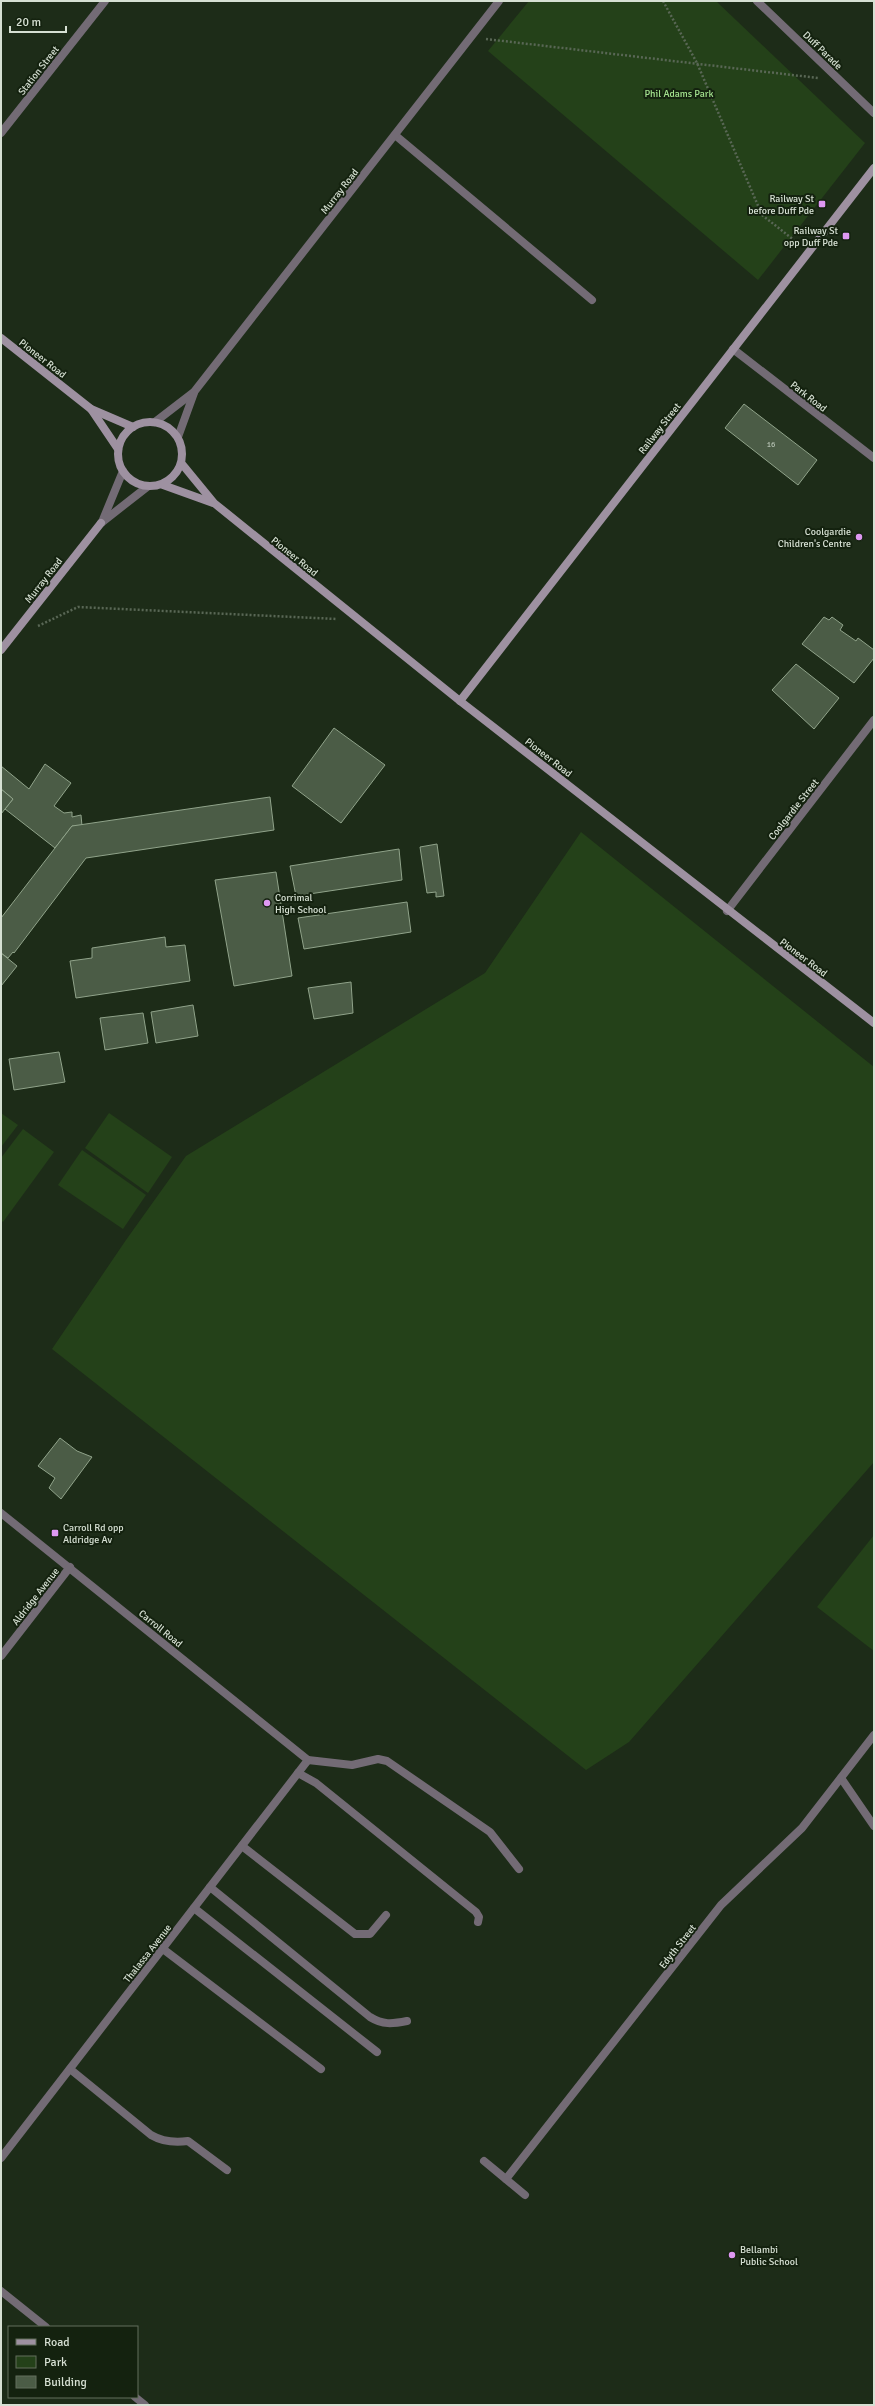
<svg xmlns="http://www.w3.org/2000/svg" width="875" height="2406" font-family="Signika,sans-serif">
<rect width="100%" height="100%" fill="#1d2c18"/>
<!-- green -->
<g fill="#244119">
<path d="M529,1h187l149,142 -107,137 -270,-229z"/>
<path d="M581,832l293,235v395l-245,280 -43,28 -534,-421 74,-109 60,-84 299,-183z"/>
<path d="M1,1113l17,12 -17,22z"/>
<path d="M109,1113l63,44 -24,36 -63,-45z"/>
<path d="M23,1129l31,23 -51,70 -2,-2v-62z"/>
<path d="M82,1150l64,45 -23,34 -65,-44z"/>
<path d="M874,1535v116l-57,-44z"/>
</g>
<!-- building -->
<g fill="#4b5c46" stroke="#90a38a">
<path d="M744,404l73,56 -19,25 -73,-57z"/>
<path d="M824,617l5,3 3,-3 11,8 -3,5 16,11 2,-3 16,12v8l-20,25 -52,-39z"/>
<path d="M796,664l43,34 -25,31 -42,-39z"/>
<path d="M334,728l51,37 -44,58 -49,-37z"/>
<path d="M45,764l26,19 -17,23 10,7 8,-1v5l9,-2 1,11h-10l-17,22 -50,-39 8,-10 -12,-10v-23l28,23z"/>
<path d="M1,789l12,10 -12,15z"/>
<path d="M270,797l4,33 -188,28 -72,95 -1,-1 -5,6 -7,-5v-35l71,-92z"/>
<path d="M437,844l7,52 -8,1v-5l-9,1 -7,-46z"/>
<path d="M399,849l3,31 -106,16 -6,-30z"/>
<path d="M276,872l16,104 -58,10 -19,-106z"/>
<path d="M407,902l4,30 -107,17 -6,-31z"/>
<path d="M165,937l1,10 19,-2 5,36 -114,17 -6,-37 22,-3v-10z"/>
<path d="M1,953l16,13 -16,20z"/>
<path d="M351,982l2,31 -39,6 -6,-31z"/>
<path d="M193,1005l5,31 -42,7 -5,-31z"/>
<path d="M143,1013l5,30 -43,7 -5,-32z"/>
<path d="M59,1052l6,30 -51,8 -5,-31z"/>
<path d="M60,1438l17,13 15,6 -31,42 -12,-11 6,-10 -17,-12z"/>
</g>
<g fill="none" stroke-linecap="round" stroke-linejoin="round">
<!-- path -->
<g stroke="#596755" stroke-width="2.5" stroke-dasharray="2 2" stroke-linecap="butt">
<path d="M663,1l34,62 65,152 37,29"/>
<path d="M486,39l332,39"/>
<path d="M38,626l40,-19 259,12"/>
</g>
<!-- service -->
<g stroke="#736b75" stroke-width="8">
<path d="M395,135l197,165"/>
<path d="M308,1760l44,5 26,-6 9,2 103,71 29,37"/>
<path d="M298,1773l18,10 160,129 3,5 -1,5"/>
<path d="M242,1846l113,88h15l16,-19"/>
<path d="M210,1887l160,130c13,8 22,7 37,4"/>
<path d="M194,1908l183,144"/>
<path d="M163,1949l158,120"/>
<path d="M70,2069l81,66c12,7 23,8 37,6l39,29"/>
</g>
<!-- minor -->
<g stroke="#736b75" stroke-width="8">
<path d="M757,1l117,112"/>
<path d="M1,133l104,-132"/>
<path d="M733,349l141,109"/>
<path d="M155,422l39,-30 305,-391"/>
<path d="M178,437l16,-44"/>
<path d="M727,911l147,-191"/>
<path d="M1,1513l307,247 -307,398"/>
<path d="M1,1656l69,-89"/>
<path d="M841,1778l33,48"/>
<path d="M484,2161l41,34"/>
<path d="M506,2179l215,-274 81,-77 72,-93"/>
</g>
<!-- tertiary -->
<g stroke="#736b75" stroke-width="8">
<path d="M102,522l21,-51"/>
<path d="M101,523l46,-36"/>
<path d="M1,2291l45,36"/>
<path d="M135,2397l10,8"/>
</g>
<!-- secondary -->
<g stroke="#9e91a1" stroke-width="8">
<path d="M1,338l90,71 42,18"/>
<path d="M91,409l27,40"/>
<circle cx="150" cy="454" r="32"/>
<path d="M182,464l32,39 246,198 414,322"/>
<path d="M163,485l50,18"/>
<path d="M1,650l100,-127"/>
<path d="M460,701l414,-533"/>
</g>
</g>
<!-- markers -->
<g fill="#de98f2" stroke="#14220f" stroke-width="1.5">
<rect x="818" y="200" width="8" height="8" rx="2"/>
<rect x="842" y="232" width="8" height="8" rx="2"/>
<circle cx="859" cy="537" r="4"/>
<circle cx="267" cy="903" r="4"/>
<rect x="51" y="1529" width="8" height="8" rx="2"/>
<circle cx="732" cy="2255" r="4"/>
</g>
<g text-anchor="middle" stroke-width="4" stroke-linejoin="round" paint-order="stroke">
<!-- number labels -->
<g font-size="8" fill="#b3bfb0">
<text x="771" y="447">16</text>
</g>
<!-- street labels -->
<g font-size="10" fill="#d6e0d3" stroke="#14220f">
<text transform="translate(823 50) rotate(44)" y="4">Duff Parade</text>
<text transform="translate(38 70) rotate(-52)" y="4">Station Street</text>
<text transform="translate(339 191) rotate(-52)" y="4">Murray Road</text>
<text transform="translate(43 358) rotate(38)" y="4">Pioneer Road</text>
<text transform="translate(809 396) rotate(38)" y="4">Park Road</text>
<text transform="translate(659 428) rotate(-52)" y="4">Railway Street</text>
<text transform="translate(295 556) rotate(39)" y="4">Pioneer Road</text>
<text transform="translate(43 580) rotate(-52)" y="4">Murray Road</text>
<text transform="translate(549 757) rotate(38)" y="4">Pioneer Road</text>
<text transform="translate(793 809) rotate(-52)" y="4">Coolgardie Street</text>
<text transform="translate(804 957) rotate(37)" y="4">Pioneer Road</text>
<text transform="translate(35 1596) rotate(-52)" y="4">Aldridge Avenue</text>
<text transform="translate(161 1628) rotate(39)" y="4">Carroll Road</text>
<text transform="translate(677 1946) rotate(-52)" y="4">Edyth Street</text>
<text transform="translate(147 1953) rotate(-52)" y="4">Thalassa Avenue</text>
</g>
<!-- park labels -->
<g font-size="10" fill="#a3e18e" stroke="#14220f">
<text x="679" y="97">Phil Adams Park</text>
</g>
<!-- poi labels -->
<g font-size="10" fill="#d6e0d3" stroke="#14220f" text-anchor="end">
<text x="814" y="202">Railway St<tspan x="814" dy="12">before Duff Pde</tspan></text>
<text x="838" y="234">Railway St<tspan x="838" dy="12">opp Duff Pde</tspan></text>
<text x="851" y="535">Coolgardie<tspan x="851" dy="12">Children's Centre</tspan></text>
<text x="275" y="901" text-anchor="start">Corrimal<tspan x="275" dy="12">High School</tspan></text>
<text x="63" y="1531" text-anchor="start">Carroll Rd opp<tspan x="63" dy="12">Aldridge Av</tspan></text>
<text x="740" y="2253" text-anchor="start">Bellambi<tspan x="740" dy="12">Public School</tspan></text>
</g>
</g>
<!-- border -->
<rect width="875" height="2406" fill="none" stroke="#d6e0d3" stroke-width="4"/>
<!-- legend -->
<rect x="8" y="2326" width="130" height="72" fill="#14220f" stroke="#626e5d"/>
<rect x="16" y="2339" width="20" height="6" fill="#9e91a1" stroke="#626e5d"/>
<text x="44" y="2346" font-size="12" fill="#d6e0d3">Road</text>
<rect x="16" y="2356" width="20" height="12" fill="#244119" stroke="#626e5d"/>
<text x="44" y="2366" font-size="12" fill="#d6e0d3">Park</text>
<rect x="16" y="2376" width="20" height="12" fill="#4b5c46" stroke="#626e5d"/>
<text x="44" y="2386" font-size="12" fill="#d6e0d3">Building</text>
<!-- scale -->
<path d="M10 26v6h56v-6" fill="none" stroke="#d6e0d3" stroke-width="2"/>
<text x="16" y="26" font-size="12" fill="#d6e0d3" stroke="#14220f" stroke-width="3" paint-order="stroke">20 m</text>
</svg>
